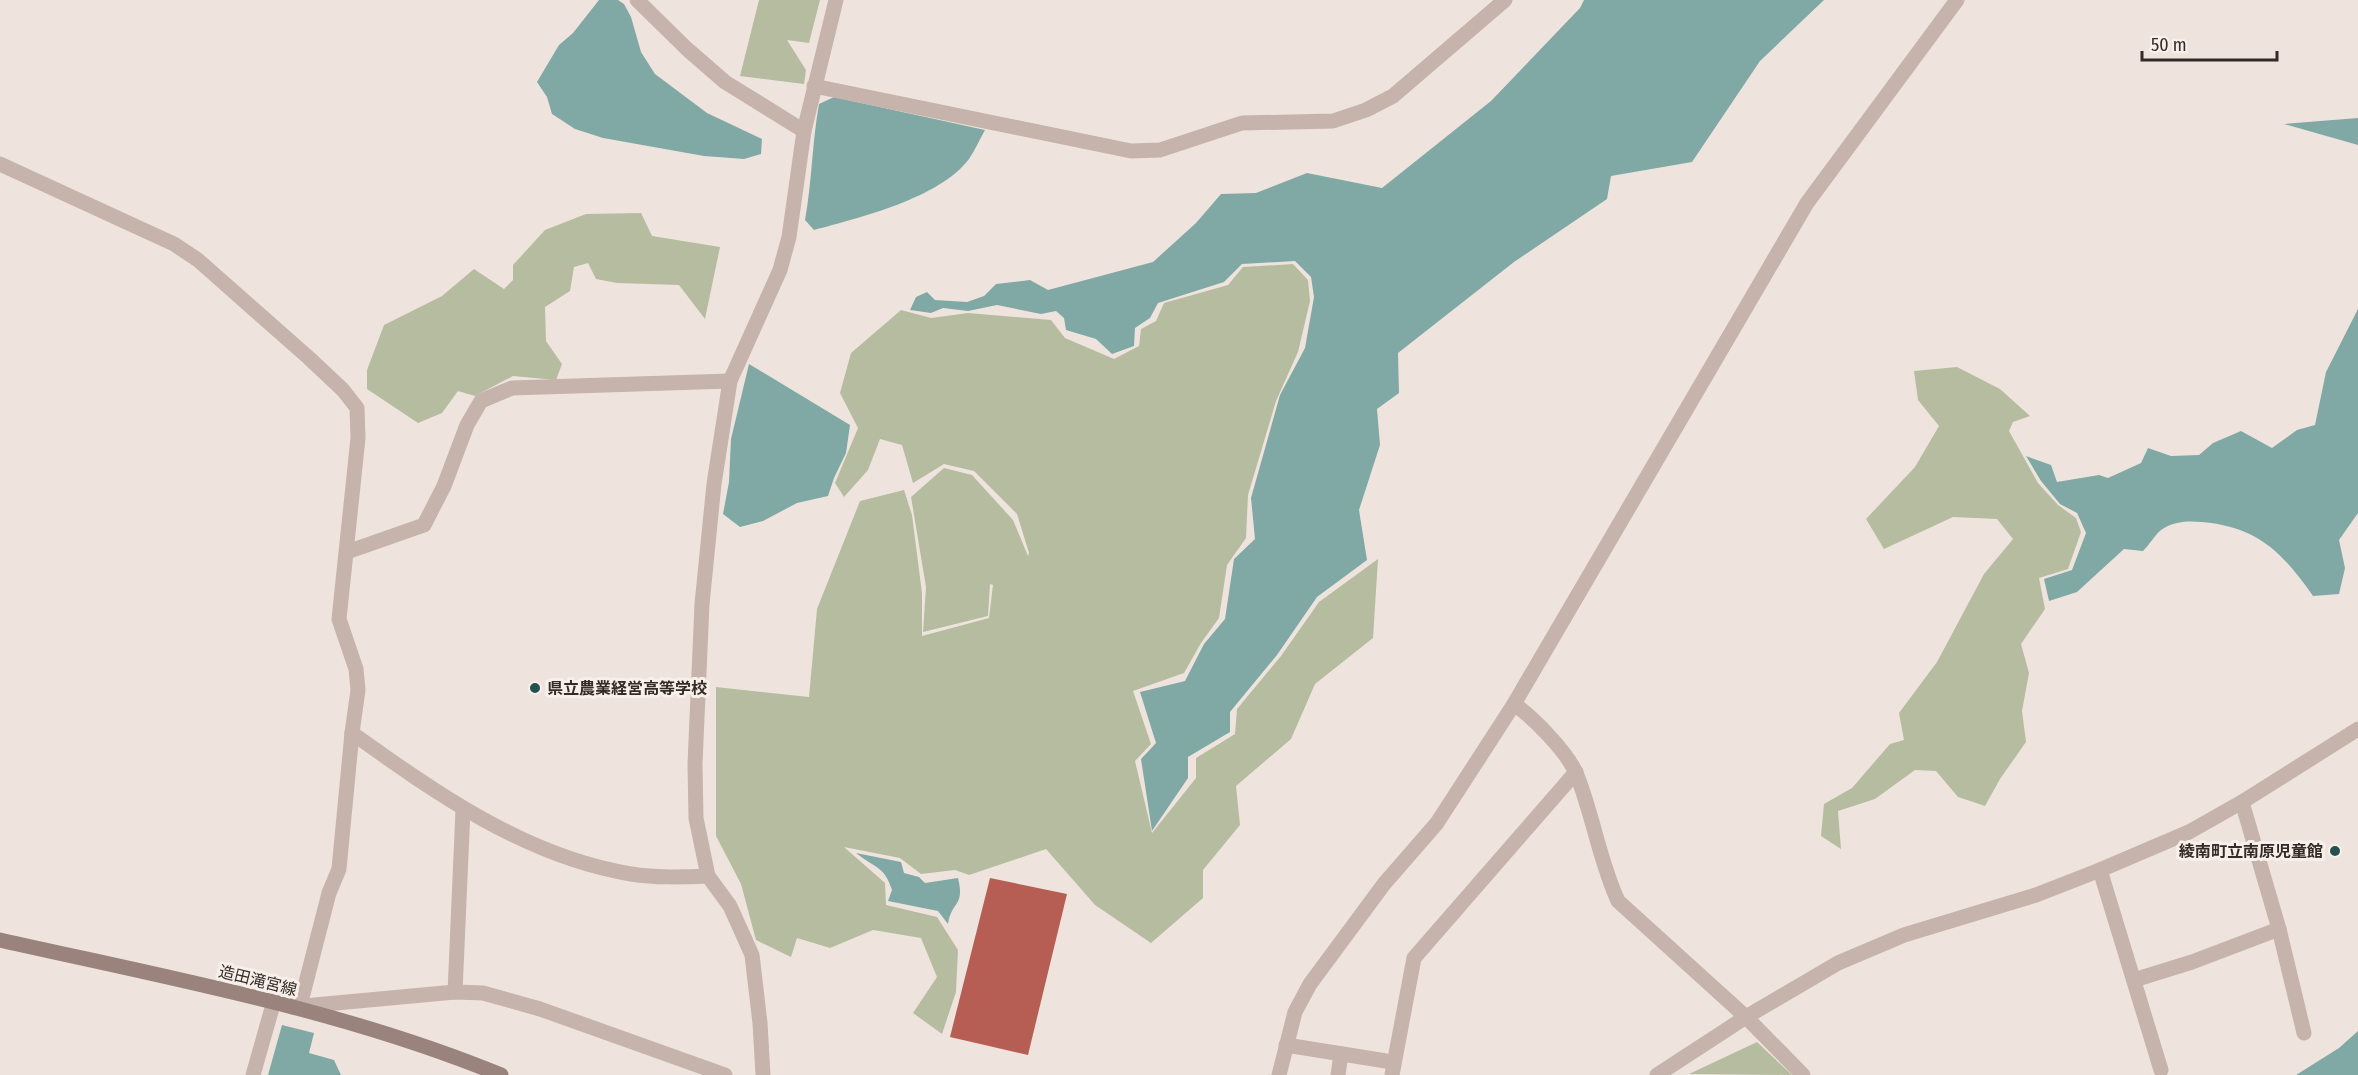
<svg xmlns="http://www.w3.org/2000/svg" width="2358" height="1075" font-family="'Fira Sans Condensed','Noto Sans JP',sans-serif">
<rect width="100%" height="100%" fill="#efe4dd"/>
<!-- green -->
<g fill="#b6bc9f">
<path d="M759,0h61l-11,43 -22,-3 19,30 -2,14 -64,-8z"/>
<path d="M641,213l11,23 68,11 -15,72 -26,-34 -62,-2 -21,-4 -8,-16 -14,4 -4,24 -25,16 1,34 16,23 -6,16 -43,-4 -38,20 -17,-5 -16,22 -24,10 -51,-34v-19l17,-45 58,-29 32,-27 30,20 9,-9v-15l32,-35 41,-16z"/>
<path d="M1293,264l15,16 2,21 -12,51 -22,49 -28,94 -2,43 -19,27 -8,53 -18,25 -17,30 -51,18 18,53 -16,17 17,72 44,-55v-20l39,-24 2,-25 44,-53 38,-54 59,-43 -5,79 -58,46 -24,55 -55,47 4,39 -37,45v28l-52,45 -56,-38 -49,-56 -77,26 -14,-5 -34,4 -21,-16 -56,-11 41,36 1,22 51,12 21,33 -2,42 -14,42 -29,-21 24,-36 -16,-39 -48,-8 -43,18 -33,-10 -6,19 -35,-17 -15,-56 -25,-48v-149l93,10 8,-88 43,-108 44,-11 8,25 10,78v43l67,-18 4,-33 -3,-1 -2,32 -65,16 3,-45 -15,-90 33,-29 28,7 41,45 15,36 1,-3 -12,-39 -43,-43 -30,-7 -31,19 -11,-38 -22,-6 -12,31 -24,27 -9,-14 23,-55 -18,-35 11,-40 50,-43 30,8 37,-5 83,7 14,18 49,21 25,-13 2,-17 15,-8 8,-18 64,-18 15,-18z"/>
<path d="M1957,367l43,22 30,27 -17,6 -4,9 29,52 20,22 18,13 5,14 -13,37 -29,9 6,31 -24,35 8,29 -7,38 4,31 -26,37 -15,27 -27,-9 -22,-26 -21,-1 -40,29 -37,12 3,38 -20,-13 3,-32 28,-16 38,-44 14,-4 -5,-27 38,-51 47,-88 29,-35 -16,-20 -44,-2 -69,32 -18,-30 49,-52 24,-41 -21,-26 -4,-29z"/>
<path d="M1757,1042l35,33 -103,-1z"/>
</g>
<!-- water -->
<g fill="#80a9a5">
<path d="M599,0h19l6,4 7,13 10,35 14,22 52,39 55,26 -1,15 -17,5 -40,-3 -101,-18 -28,-9 -23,-15 -5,-17 -10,-15 22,-37 14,-12z"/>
<path d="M1584,0h240l-64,61 -68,101 -81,14 -4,23 -93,63 -116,91 1,40 -22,16 3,36 -21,65 8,50 -50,37 -40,58 -47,57v20l-42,25v21l-36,53 -11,-72 15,-16 -16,-51 45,-11 19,-37 21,-25 9,-60 21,-20 -4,-41 29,-103 25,-47 9,-51 -3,-20 -16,-16 -53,3 -18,18 -66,21 -8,15 -15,10 -1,18 -22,8 -16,-15 -30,-9 -2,-12 -8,-7 -15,3 -44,-9 -29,6 -25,-3 -12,5 -21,-3 6,-13 11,-5 8,8 32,2 17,-6 12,-12 34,-4 18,10 105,-28 43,-39 25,-29 35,-1 51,-20 75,15 109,-87 89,-93z"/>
<path d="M834,97l151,33c-5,9 -10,20 -16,29 -29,39 -110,59 -155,71l-9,-10c7,-38 7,-77 14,-116z"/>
<path d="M2358,118v27l-74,-21z"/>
<path d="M2358,309v204l-19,27 6,28 -6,26 -26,2c-31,-44 -55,-69 -111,-74 -14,-1 -28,-1 -41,8 -6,5 -12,15 -18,21l-19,-2 -47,43 -28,9 -5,-22 28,-9 14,-37 -9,-20 -17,-9 -19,-23 -15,-25 25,9 6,17 42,-7 9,3 33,-15 7,-15 23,8 28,-1 14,-12 28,-12 31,17 25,-18 18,-5 11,-53z"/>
<path d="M749,364l101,61 -4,28 -12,25 -6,18 -31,7 -34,18 -23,6 -17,-13 6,-32 2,-43z"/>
<path d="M856,853l45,9 3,11 15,4 6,6 33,-5c7,29 -6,22 -10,46l-10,-13 -50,-10 4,-11c-8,-25 -18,-22 -36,-37z"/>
<path d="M282,1025l32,8 -5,20 25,7 7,15h-73z"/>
<path d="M2358,1031v44h-62l43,-27z"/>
</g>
<!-- building -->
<path fill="#b75e54" d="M990,878l77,16 -39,161 -78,-18z"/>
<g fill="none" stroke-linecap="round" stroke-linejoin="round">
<!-- minor -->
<g stroke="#c6b3ab" stroke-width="15">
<path d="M637,0l50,49 38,33 79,49 32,-131"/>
<path d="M814,86l317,65 29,-1 82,-27 91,-2 33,-11 27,-14 112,-96"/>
<path d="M0,164l174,80 24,16 111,98 34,32 14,18 1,30 -19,181 17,50 2,21 -6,43 -13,136 -10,24 -26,101 -10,13"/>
<path d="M347,552l77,-27 20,-39 23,-61 14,-24 31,-13 218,-7"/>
<path d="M1514,704c19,13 53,48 62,69 17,41 23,87 42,128l128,116 57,58"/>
<path d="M352,733c84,60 174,124 279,141 25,4 52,3 77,2"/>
<path d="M2242,802l37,127 25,104"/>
<path d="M2100,870l61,200"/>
<path d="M2134,980l58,-18 87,-33"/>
<path d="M455,992l8,-182"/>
<path d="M293,1007l162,-15 28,1 57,16 185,66"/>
<path d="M1286,1045l100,16"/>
<path d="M253,1075l21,-74"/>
<path d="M1279,1075l16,-63 15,-28 74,-100 53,-61 77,-119 293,-501 150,-203"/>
<path d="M1338,1075l3,-21"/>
<path d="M1392,1075l22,-117 162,-186"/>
<path d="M1657,1075l89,-58 92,-54 66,-28 132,-40 64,-25 89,-38 53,-30 116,-73"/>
</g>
<!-- tertiary -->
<path stroke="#c6b3ab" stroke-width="15" d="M763,1075l-3,-52 -8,-68 -22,-49 -22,-30 -12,-58 -1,-54 7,-160 12,-120 16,-103 50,-111 9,-33 15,-106"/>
<!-- secondary -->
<path stroke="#99837c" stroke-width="15" d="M0,940c169,38 340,69 501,135"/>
</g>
<!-- markers -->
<g fill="#24514e" stroke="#f7efe9" stroke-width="2">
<circle cx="535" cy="688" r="6"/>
<circle cx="2335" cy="851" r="6"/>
</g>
<g text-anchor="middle" stroke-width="6" stroke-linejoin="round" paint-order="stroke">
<!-- poi labels -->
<g font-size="16" font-weight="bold" fill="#342b29" stroke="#f7efe9" text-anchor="start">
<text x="547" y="694">県立農業経営高等学校</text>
<text x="2323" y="857" text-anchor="end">綾南町立南原児童館</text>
</g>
<!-- street labels -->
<g font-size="16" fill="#342b29" stroke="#f7efe9">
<text transform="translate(258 980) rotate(14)" y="6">造田滝宮線</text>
</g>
</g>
<!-- scale -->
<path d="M2142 51v9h135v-9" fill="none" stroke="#342b29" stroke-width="3"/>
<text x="2151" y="51" font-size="18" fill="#342b29" stroke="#f7efe9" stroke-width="4.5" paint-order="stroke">50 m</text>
</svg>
